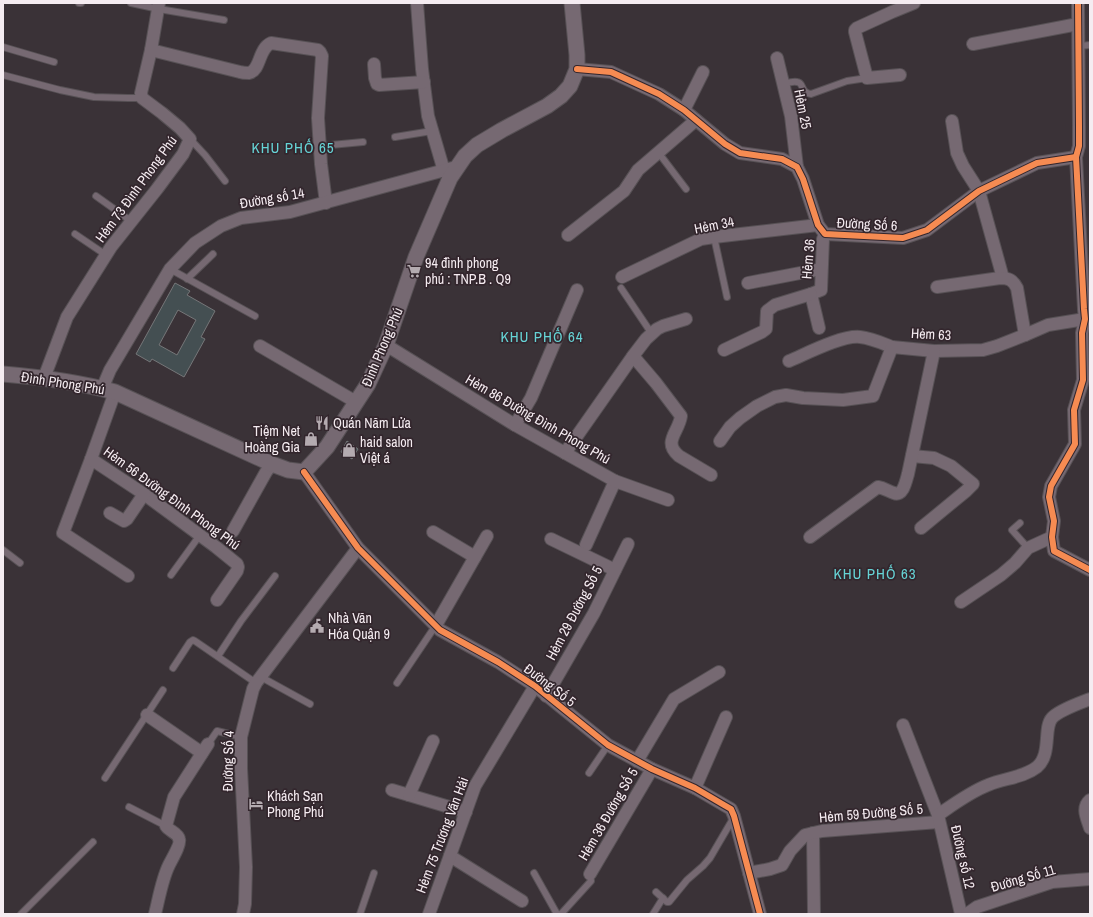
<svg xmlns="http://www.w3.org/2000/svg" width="1093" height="917" font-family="'Archivo Narrow',sans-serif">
<rect width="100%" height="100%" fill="#3a3237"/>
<!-- building -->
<g fill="#444f52" stroke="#757678" fill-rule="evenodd">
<path d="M175,283l15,8 -3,4 28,16 -14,26 4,2 -21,38 -32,-18 -2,3 -14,-8zM178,310l18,10 -19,35 -18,-10z"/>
<path d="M347,441l11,8 -6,10 -11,-7z"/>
</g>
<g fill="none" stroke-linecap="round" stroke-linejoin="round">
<defs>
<g id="service">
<path d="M79,3h2"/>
<path d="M131,3l28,6 65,11"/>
<path d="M1079,46l11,-1"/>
<path d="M3,47l51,15"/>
<path d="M3,75l57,15 34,7 34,1h14"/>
<path d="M783,84c4,-1 10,-3 14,-2 7,0 3,11 14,12l36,-13 20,-3"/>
<path d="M395,137l37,-6"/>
<path d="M190,139l15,16 20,26"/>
<path d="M320,146l43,-4"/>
<path d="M658,152l28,37"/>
<path d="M96,196l35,25"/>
<path d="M75,234l31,21"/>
<path d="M714,237l13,60"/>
<path d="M170,269l85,47"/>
<path d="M187,279l26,-25"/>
<path d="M621,288l31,46"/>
<path d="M1020,523l-8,7 16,18"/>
<path d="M3,550l17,13"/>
<path d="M171,575l29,-40"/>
<path d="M218,656l23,-35 34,-45"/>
<path d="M173,668l17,-26 3,-2 2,1 61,42"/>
<path d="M261,677l49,27"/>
<path d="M397,683l39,-58"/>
<path d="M208,744l9,-13 24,6"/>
<path d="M589,773l19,-28"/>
<path d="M105,778l58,-88"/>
<path d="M129,807l37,19"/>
<path d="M534,873l23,41"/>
<path d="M656,892l11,10h2l18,-22 16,-14 7,-8 24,-41"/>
<path d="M21,914l72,-72"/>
<path d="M360,914l14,-41"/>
<path d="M561,914l30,-33 -1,-7"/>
<path d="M653,914l10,-16"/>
</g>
<g id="minor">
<path d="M417,3l5,66 6,47 16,55"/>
<path d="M1078,3l1,123v20l-3,11 8,152 1,10 -3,14 1,47 -9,30 1,34 -24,42 -2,11 5,24 -2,16 2,14 36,19"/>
<path d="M973,44l105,-20"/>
<path d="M151,50l89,22c3,1 6,1 9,1 12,-3 9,-24 22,-30l47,7 2,2 2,4 -4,62 3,46 5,39"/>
<path d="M777,58l14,58 6,51"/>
<path d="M374,64l1,14 2,6 2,1 45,-3"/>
<path d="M577,69l34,3 48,22 25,16 41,34 15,9 42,6 15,8 6,12 15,46 7,9 78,4 24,-8 52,-39 58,-28 39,-6"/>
<path d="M900,75l-33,3 -12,-46v-2l2,-2 35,-16 22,-9"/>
<path d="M684,110l19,-38"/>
<path d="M952,121l5,32 6,13 16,25 24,87"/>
<path d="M568,235l56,-44 14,-21 58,-50"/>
<path d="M622,277l79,-38 13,-2 104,-12"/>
<path d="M748,283l73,-14"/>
<path d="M937,287l63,-9c9,0 13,2 17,10l8,47"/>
<path d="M819,328l-8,-34 10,-4 2,-51 2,-5"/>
<path d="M386,345l129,80 100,56 -29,64"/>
<path d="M260,346l96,56"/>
<path d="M724,350l38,-18 4,-3 1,-18 8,-6 36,-11"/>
<path d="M633,356l23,27 25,33c-2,16 -19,26 -2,40l32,19"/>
<path d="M789,361c17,-7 53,-26 71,-24 11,1 22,6 32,10"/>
<path d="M44,378l23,-61 44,-70 46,-58 26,-35 7,-15 -10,-11 -18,-15 -20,-15 -1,-5 10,-43 8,-47"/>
<path d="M102,389l8,-19 60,-101 25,-26 26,-17 20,-8 49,-6 166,-45"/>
<path d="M115,392l-24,67 -28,74 65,43"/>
<path d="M515,425l16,-27 46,-108"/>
<path d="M720,441l10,-14 10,-9 17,-12 18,-9 11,-2 17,3 40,2 30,-4 19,-49 42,4 49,-1 14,-4 28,-11 23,-10 37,-6h5"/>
<path d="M565,453l68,-97 13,-17 11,-10 6,-3 23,-7"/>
<path d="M912,456l22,2 17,8 22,18 -7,7 -45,37"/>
<path d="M91,459l53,35 72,53 21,17 1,3 -1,4 -20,29"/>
<path d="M304,472l54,76 82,82 58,32 37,24 73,59 44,24 43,19 29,17 7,4 3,7 26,98"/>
<path d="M615,481l53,19"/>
<path d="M110,513l14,8 3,-2 17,-25"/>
<path d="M233,531l33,-59 6,-8"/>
<path d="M433,532l42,25"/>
<path d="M810,537l68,-50c6,1 10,4 16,6 9,4 12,-12 14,-19l26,-123"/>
<path d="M551,539l64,31"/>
<path d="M961,602l40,-27 14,-12 13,-15 24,-11"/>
<path d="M436,625l51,-89"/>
<path d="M546,696l48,-83 34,-69"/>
<path d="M147,715l55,38"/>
<path d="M903,725l35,90"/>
<path d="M637,761l37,-62 45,-27"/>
<path d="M695,788l31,-71"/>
<path d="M392,790l74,22"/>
<path d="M409,795l24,-54"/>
<path d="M1090,800c-9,8 -3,18 0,28"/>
<path d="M813,833l1,81"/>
<path d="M450,856l72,45"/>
<path d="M749,873l21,-4 12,-4 8,-14 15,-16 17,-4 117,-9"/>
<path d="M590,874l62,-105"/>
<path d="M155,914c4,-16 7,-35 14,-49 3,-6 12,-21 10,-26 -1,-6 -10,-8 -13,-13l8,-29 34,-53"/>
<path d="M243,914l2,-10 1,-37 -5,-99v-31l12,-48 3,-6 102,-135"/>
<path d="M429,914l46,-128 60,-100"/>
<path d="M961,914l-23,-99c16,-11 32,-23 50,-30 16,-7 35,-7 49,-18 15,-13 6,-39 15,-49 7,-8 28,-15 38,-19"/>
<path d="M967,914l10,-7 75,-25 38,-3"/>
</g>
<path id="tertiary" d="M3,374c37,3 75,8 112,18l157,72 16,6 16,2 23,-25 41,-63 18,-39 30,-88 34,-79 15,-22 12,-11 25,-15 45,-24 14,-10 9,-10 7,-17v-14l-5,-52"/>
</defs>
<!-- service casing -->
<use href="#service" stroke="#575155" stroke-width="8"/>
<!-- minor casing -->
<use href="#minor" stroke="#575155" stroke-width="14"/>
<!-- tertiary casing -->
<use href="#tertiary" stroke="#575155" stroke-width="17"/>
<!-- service -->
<use href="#service" stroke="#766972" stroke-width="6"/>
<!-- minor -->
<use href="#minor" stroke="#766972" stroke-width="12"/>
<!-- tertiary -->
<use href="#tertiary" stroke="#766972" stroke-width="15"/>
<defs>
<g id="cycleway">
<path d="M1078,3l1,123v20l-3,11 8,152 1,10 -3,14 1,47 -9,30 1,34 -24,42 -2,11 5,24 -2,16 2,14 36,19"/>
<path d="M577,69l34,3 48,22 25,16 41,34 15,9 42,6 15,8 6,12 15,46 7,9 78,4 24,-8 52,-39 58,-28 39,-6"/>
<path d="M304,472l54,76 82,82 58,32 37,24 73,59 44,24 43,19 29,17 7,4 3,7 26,98"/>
</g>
</defs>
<!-- cycleway casing -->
<use href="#cycleway" stroke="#33262d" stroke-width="8"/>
<!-- cycleway -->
<use href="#cycleway" stroke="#f68b52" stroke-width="6"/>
</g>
<!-- icons -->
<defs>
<symbol id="supermarket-bare" viewBox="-9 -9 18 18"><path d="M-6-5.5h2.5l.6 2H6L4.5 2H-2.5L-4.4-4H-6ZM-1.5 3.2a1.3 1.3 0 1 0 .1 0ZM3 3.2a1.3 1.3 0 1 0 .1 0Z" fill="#b4abb0" stroke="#33262d" stroke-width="2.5" paint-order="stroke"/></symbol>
<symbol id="restaurant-bare" viewBox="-9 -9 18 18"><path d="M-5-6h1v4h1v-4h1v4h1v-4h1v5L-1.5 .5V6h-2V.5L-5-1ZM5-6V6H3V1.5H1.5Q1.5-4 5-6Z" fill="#b4abb0" stroke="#33262d" stroke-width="2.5" paint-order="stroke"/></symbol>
<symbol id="shop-bare" viewBox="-9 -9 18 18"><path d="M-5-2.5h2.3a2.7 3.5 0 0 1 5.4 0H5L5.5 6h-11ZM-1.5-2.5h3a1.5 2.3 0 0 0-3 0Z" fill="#b4abb0" stroke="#33262d" stroke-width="2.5" paint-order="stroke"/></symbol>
<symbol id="civic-bare" viewBox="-9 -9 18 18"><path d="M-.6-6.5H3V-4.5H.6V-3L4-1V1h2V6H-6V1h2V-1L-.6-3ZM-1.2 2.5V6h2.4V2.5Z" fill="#b4abb0" stroke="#33262d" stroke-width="2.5" paint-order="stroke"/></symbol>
<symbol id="hotel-bare" viewBox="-9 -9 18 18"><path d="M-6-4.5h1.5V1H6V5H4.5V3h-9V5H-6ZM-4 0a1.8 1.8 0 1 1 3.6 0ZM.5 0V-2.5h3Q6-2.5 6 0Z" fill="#b4abb0" stroke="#33262d" stroke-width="2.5" paint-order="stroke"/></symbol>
</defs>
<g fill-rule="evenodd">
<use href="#supermarket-bare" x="404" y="261" width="20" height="20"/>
<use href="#restaurant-bare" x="312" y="413" width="20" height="20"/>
<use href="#shop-bare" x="301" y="429" width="20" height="20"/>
<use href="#shop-bare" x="339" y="440" width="20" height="20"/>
<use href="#civic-bare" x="307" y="616" width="20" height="20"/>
<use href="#hotel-bare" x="246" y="794" width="20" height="20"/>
</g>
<g text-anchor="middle" stroke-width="3.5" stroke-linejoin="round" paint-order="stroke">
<!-- street labels -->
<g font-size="14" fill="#f5ecf1" stroke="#33262d">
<text transform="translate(803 109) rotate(79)" y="5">Hẻm 25</text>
<text transform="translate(136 189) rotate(-54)" y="5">Hẻm 73 Đình Phong Phú</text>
<text transform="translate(272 198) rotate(-10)" y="5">Đường số 14</text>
<text transform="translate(867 224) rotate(3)" y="5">Đường Số 6</text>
<text transform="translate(714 225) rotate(-11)" y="5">Hẻm 34</text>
<text transform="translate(808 259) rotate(-85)" y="5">Hẻm 36</text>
<text transform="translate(931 334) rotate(3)" y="5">Hẻm 63</text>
<text transform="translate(382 347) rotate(-67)" y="5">Đình Phong Phú</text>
<text transform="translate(63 383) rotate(9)" y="5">Đình Phong Phú</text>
<text transform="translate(538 419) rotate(30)" y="5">Hẻm 86 Đường Đình Phong Phú</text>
<text transform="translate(172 498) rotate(36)" y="5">Hẻm 56 Đường Đình Phong Phú</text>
<text transform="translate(574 613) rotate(-62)" y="5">Hẻm 29 Đường Số 5</text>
<text transform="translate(550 685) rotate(37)" y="5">Đường Số 5</text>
<text transform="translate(228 761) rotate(-89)" y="5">Đường Số 4</text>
<text transform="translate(871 813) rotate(-5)" y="5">Hẻm 59 Đường Số 5</text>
<text transform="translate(608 814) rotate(-60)" y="5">Hẻm 36 Đường Số 5</text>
<text transform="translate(442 835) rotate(-69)" y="5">Hẻm 75 Trương Văn Hải</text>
<text transform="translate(963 857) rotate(77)" y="5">Đường số 12</text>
<text transform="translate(1023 878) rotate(-16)" y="5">Đường Số 11</text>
</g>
<!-- poi labels -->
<g font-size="14" fill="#f5ecf1" stroke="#33262d" text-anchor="start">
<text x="425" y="268">94 đình phong<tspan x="425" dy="16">phú : TNP.B . Q9</tspan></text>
<text x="333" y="428">Quán Năm Lửa</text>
<text x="300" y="436" text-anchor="end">Tiệm Net<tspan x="300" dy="16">Hoàng Gia</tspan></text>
<text x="360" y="447">haid salon<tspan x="360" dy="16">Việt á</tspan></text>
<text x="328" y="623">Nhà Văn<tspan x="328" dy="16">Hóa Quận 9</tspan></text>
<text x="267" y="801">Khách Sạn<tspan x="267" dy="16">Phong Phú</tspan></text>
</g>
<!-- neighbourhood labels -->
<g font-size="15" letter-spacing="1" fill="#66d3d5" stroke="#33262d">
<text x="293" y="153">KHU PHỐ 65</text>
<text x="542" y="342">KHU PHỐ 64</text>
<text x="875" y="579">KHU PHỐ 63</text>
</g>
</g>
<!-- border -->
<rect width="1093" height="917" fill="none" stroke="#f5ecf1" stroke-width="8"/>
</svg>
